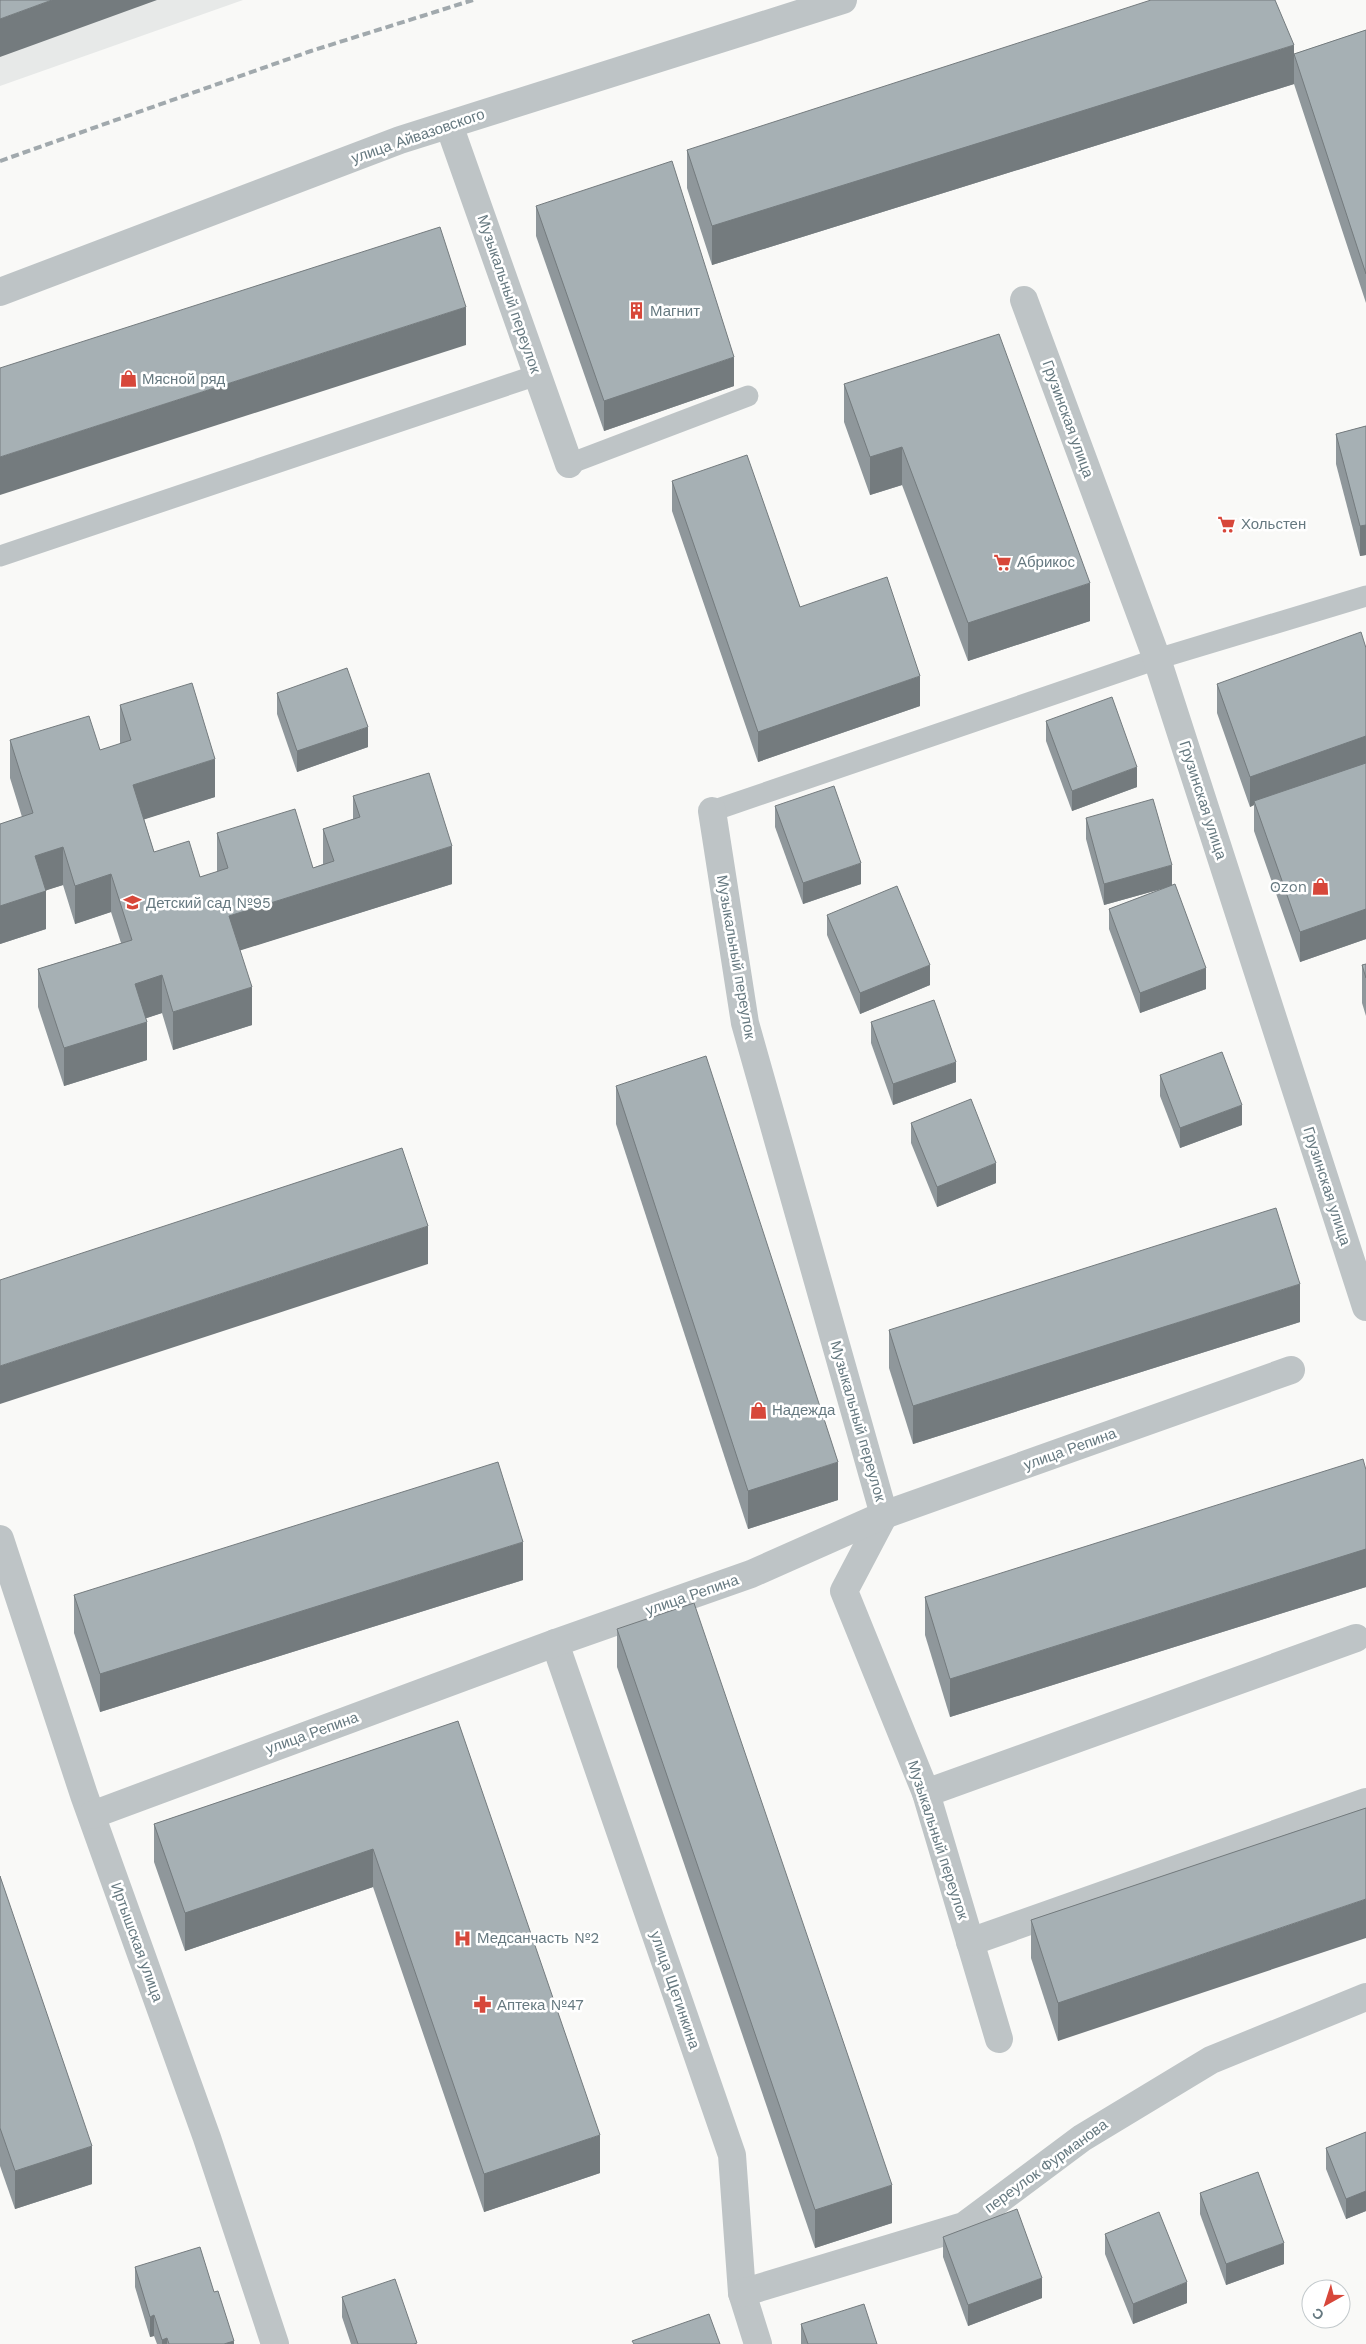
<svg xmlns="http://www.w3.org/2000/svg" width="1366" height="2344" font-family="'Work Sans',sans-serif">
<rect width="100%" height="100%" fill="#f9f9f7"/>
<!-- built -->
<path fill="#e7e9e8" d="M0,0h243l-243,86z"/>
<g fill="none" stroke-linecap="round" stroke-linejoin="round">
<!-- lane -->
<g stroke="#bec4c6" stroke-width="21">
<path d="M569,464l179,-68"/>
<path d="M0,556l537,-181"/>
<path d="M712,811l445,-152 209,-63"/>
</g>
<!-- street -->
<g stroke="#bec4c6" stroke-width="28">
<path d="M449,125l120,339"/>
<path d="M0,292l400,-152 443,-140"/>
<path d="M1024,300l133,359 209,648"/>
<path d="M712,811l33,212 139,492 -40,76 82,202 73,246"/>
<path d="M0,1539l84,256 123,343 68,206"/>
<path d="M555,1643l177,512 10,138 16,51"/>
<path d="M926,1793l430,-155"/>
<path d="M92,1815l463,-172 196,-69 133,-59 407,-145"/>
<path d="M970,1942l396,-140"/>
<path d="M742,2293l222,-67 118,-88 129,-78 155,-63"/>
</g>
<!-- rail -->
<path stroke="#a1a9ad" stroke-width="4" stroke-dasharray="8 4" stroke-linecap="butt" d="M0,161l311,-110 162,-51"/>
</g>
<!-- wall -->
<g fill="#8f979b">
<path d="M1366,30v273l-72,-219 -582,181 -25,-77v-38l607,-96z"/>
<path d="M536,206l198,180 -130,45 -68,-195z"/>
<path d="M844,384l246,237 -122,40 -66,-176 -32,10 -26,-73z"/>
<path d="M1366,426v129l-6,1 -24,-92v-30z"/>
<path d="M672,481l128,126 120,99 -162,56 -86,-251z"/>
<path d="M1366,648v291l-66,23 -46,-131v-26l-4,2 -33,-94v-29z"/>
<path d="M277,693l91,54 -71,25 -20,-58z"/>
<path d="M120,705l95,92 -71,22 10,33 46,25 17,-5v-39l96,35 10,-4v-35l30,-10v-23l99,88 -212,66 12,75 -79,25 -11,-37 -16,5 1,42 -83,26 -26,-79v-38l83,-26 -10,-31 -36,12 -12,-39 -17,5v39l-46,15v-120l22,-7 -12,-39v-38l90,10 20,-6z"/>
<path d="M1046,721l91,66 -65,24 -26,-70z"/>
<path d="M775,806l86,78 -58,20 -28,-77z"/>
<path d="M1086,818l86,67 34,104 -66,24 -31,-84v-20l56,-21 -61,17 -18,-66z"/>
<path d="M827,915l103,70 -70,29 -33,-79z"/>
<path d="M1366,964v52l-4,-13v-38z"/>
<path d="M871,1022l85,60 -63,23 -22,-62z"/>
<path d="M1160,1075l82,50 -62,23 -20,-52z"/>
<path d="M616,1086l222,414 -90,29 -132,-405z"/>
<path d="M911,1123l85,60 -59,24 -26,-64z"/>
<path d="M1300,1322l-387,122 -24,-76v-38z"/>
<path d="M1366,1470v117l-416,130 -25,-82v-38z"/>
<path d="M523,1580l-423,132 -26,-79v-38z"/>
<path d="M617,1629l275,594 -77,25 -198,-581z"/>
<path d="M458,1721l142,452 -116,39 -111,-325 -188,64 -31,-89v-38z"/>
<path d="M1366,1808l-308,233 -27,-83v-38z"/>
<path d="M0,1876l92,308 -77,25 -15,-43z"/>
<path d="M1366,2132v79l-20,8 -20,-50v-21z"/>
<path d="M1200,2193l84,71 -58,21 -26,-71z"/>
<path d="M1105,2234l82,69 -54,21 -28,-70z"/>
<path d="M943,2237l99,61 -74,28 -25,-69z"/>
<path d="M135,2267l79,25 20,52h-77l-3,-8 -4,1 -15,-50z"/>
<path d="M342,2297l75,47h-66l-9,-27z"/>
<path d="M801,2324l76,20h-76z"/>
</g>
<!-- shaded-wall -->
<g fill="#747b7e">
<path d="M52,0h105l-157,57v-38z"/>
<path d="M1294,45v39l-582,181v-39z"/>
<path d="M466,307v38l-466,150v-38z"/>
<path d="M734,357v29l-130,45v-30z"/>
<path d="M902,447v38l-32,10v-38z"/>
<path d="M1366,525v30l-6,1v-30z"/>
<path d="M1090,583v38l-122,40v-38z"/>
<path d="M920,676v30l-162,56v-30z"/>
<path d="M368,727v20l-71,25v-21z"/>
<path d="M1366,736v29l-112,36v4l-4,2v-30z"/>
<path d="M215,759v38l-82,26v-38z"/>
<path d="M1137,767v20l-65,24v-20z"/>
<path d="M452,846v38l-223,70v-38z"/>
<path d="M63,847v38l-28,9v-38z"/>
<path d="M861,863v21l-58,20v-21z"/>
<path d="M1172,865v21l-68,19v-21z"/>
<path d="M111,874v38l-36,12v-38z"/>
<path d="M46,891v38l-46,15v-38z"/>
<path d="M1366,909v30l-66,23v-30z"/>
<path d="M930,965v20l-70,29v-21z"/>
<path d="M1206,968v21l-66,24v-20z"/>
<path d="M162,975v38l-27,9v-38z"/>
<path d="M252,987v38l-79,25v-38z"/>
<path d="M147,1022v38l-83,26v-38z"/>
<path d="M956,1062v20l-63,23v-21z"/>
<path d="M1242,1105v20l-62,23v-20z"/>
<path d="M996,1163v20l-59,24v-20z"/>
<path d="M428,1226v38l-428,140v-38z"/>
<path d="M1300,1284v38l-387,122v-38z"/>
<path d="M838,1462v38l-90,29v-38z"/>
<path d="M523,1542v38l-423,132v-38z"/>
<path d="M1366,1549v38l-416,130v-38z"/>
<path d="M373,1849v38l-188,64v-38z"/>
<path d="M1366,1899v39l-308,103v-38z"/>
<path d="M600,2135v38l-116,39v-38z"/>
<path d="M92,2146v38l-77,25v-38z"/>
<path d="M892,2185v38l-77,25v-38z"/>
<path d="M1366,2191v20l-20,8v-20z"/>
<path d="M1284,2243v21l-58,21v-21z"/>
<path d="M1042,2278v20l-74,28v-21z"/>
<path d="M1187,2282v21l-54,21v-20z"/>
<path d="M154,2315v21l-4,1v-20z"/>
<path d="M167,2338v6h-5v-4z"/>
<path d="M234,2341v3h-10z"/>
</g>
<!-- building -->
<g fill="#a6b0b4" stroke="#747b7e">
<path d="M0,0h52l-52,19z"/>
<path d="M1151,0h124l19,45 -582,181 -25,-76z"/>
<path d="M1366,30v244l-72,-220z"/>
<path d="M672,161l62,196 -130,44 -68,-195z"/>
<path d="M440,227l26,80 -466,150v-89z"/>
<path d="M999,334l91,249 -122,40 -66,-176 -32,10 -26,-73z"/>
<path d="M1366,426v99l-6,1 -24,-92z"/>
<path d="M747,455l53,152 87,-30 33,99 -162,56 -86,-251z"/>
<path d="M1361,632l5,16v88l-116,41 -33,-93z"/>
<path d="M347,668l21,59 -71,24 -20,-58z"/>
<path d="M192,683l23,76 -82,26 21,67 35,-11 11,36 28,-9 -11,-35 78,-24 18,59 21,-7 -11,-32 37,-12 -7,-21 76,-23 23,73 -223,70 23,71 -79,25 -11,-37 -27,9 12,38 -83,26 -26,-79 94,-29 -21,-66 -36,12 -12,-39 -28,9 11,35 -46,15v-82l33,-11 -23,-73 79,-24 11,34 31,-10 -11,-35z"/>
<path d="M1112,697l25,70 -65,24 -26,-70z"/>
<path d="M1366,763v146l-66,23 -46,-131z"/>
<path d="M834,786l27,77 -58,20 -28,-77z"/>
<path d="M1153,799l19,66 -68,19 -18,-66z"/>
<path d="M1175,884l31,84 -66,25 -31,-84z"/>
<path d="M897,886l33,79 -70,28 -33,-78z"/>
<path d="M1366,964v14l-4,-13z"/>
<path d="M934,1000l22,62 -63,22 -22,-62z"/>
<path d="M1222,1052l20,53 -62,23 -20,-53z"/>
<path d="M706,1056l132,406 -90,29 -132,-405z"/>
<path d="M971,1099l25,64 -59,24 -26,-64z"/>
<path d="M402,1148l26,78 -428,140v-86z"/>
<path d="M1276,1208l24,76 -387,122 -24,-76z"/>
<path d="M1363,1459l3,11v79l-416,130 -25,-82z"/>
<path d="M498,1462l25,80 -423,132 -26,-79z"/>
<path d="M694,1603l198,582 -77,25 -198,-581z"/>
<path d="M458,1721l142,414 -116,39 -111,-325 -188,64 -31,-89z"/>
<path d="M1366,1808v91l-308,104 -27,-83z"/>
<path d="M0,1876l92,270 -77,25 -15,-43z"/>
<path d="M1366,2132v59l-20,8 -20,-51z"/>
<path d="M1258,2172l26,71 -58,21 -26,-71z"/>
<path d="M1017,2209l25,69 -74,27 -25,-68z"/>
<path d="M1159,2212l28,70 -54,22 -28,-70z"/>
<path d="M200,2247l14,45 4,-1 16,50 -10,3h-55l-2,-6 -5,2 -8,-25 -4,2 -15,-50z"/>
<path d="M395,2279l22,64 -3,1h-56l-16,-47z"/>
<path d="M864,2304l13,40h-69l-7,-20z"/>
<path d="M709,2314l11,30h-86l-2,-3z"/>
</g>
<!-- icons -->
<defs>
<symbol id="building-bare" viewBox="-9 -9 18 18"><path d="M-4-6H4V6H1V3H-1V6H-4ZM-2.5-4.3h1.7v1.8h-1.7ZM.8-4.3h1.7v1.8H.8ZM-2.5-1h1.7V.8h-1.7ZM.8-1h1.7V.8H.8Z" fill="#d7473a" stroke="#fff" stroke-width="2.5" paint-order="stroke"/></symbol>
<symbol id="shop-bare" viewBox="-9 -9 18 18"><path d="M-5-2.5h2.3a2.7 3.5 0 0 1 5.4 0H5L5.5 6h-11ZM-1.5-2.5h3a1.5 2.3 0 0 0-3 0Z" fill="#d7473a" stroke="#fff" stroke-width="2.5" paint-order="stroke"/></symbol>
<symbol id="supermarket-bare" viewBox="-9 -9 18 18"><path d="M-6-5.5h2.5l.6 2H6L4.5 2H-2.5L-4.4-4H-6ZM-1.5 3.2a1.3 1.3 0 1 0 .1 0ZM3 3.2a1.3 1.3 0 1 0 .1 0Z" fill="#d7473a" stroke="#fff" stroke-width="2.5" paint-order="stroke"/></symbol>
<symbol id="school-bare" viewBox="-9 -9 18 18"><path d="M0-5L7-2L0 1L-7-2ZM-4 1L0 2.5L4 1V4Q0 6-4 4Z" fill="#d7473a" stroke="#fff" stroke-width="2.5" paint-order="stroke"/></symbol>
<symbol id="hospital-bare" viewBox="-9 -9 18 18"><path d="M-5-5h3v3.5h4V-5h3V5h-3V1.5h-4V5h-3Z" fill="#d7473a" stroke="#fff" stroke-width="2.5" paint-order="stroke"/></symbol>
<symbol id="pharmacy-bare" viewBox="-9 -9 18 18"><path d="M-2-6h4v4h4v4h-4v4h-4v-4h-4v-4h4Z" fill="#d7473a" stroke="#fff" stroke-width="2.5" paint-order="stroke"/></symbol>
</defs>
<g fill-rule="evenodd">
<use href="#building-bare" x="624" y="298" width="25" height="25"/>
<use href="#shop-bare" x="116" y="366" width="25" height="25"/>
<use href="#supermarket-bare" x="1214" y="512" width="25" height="25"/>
<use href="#supermarket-bare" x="990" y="550" width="25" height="25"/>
<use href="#shop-bare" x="1308" y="874" width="25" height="25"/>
<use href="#school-bare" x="120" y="890" width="25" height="25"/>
<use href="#shop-bare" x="746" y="1398" width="25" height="25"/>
<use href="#hospital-bare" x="450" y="1926" width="25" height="25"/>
<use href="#pharmacy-bare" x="470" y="1992" width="25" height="25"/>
</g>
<g text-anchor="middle" stroke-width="5" stroke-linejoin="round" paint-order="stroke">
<!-- street labels -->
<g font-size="15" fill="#667980" stroke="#fff">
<text transform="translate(418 136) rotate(-19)" y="5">улица Айвазовского</text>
<text transform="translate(509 294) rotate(71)" y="5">Музыкальный переулок</text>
<text transform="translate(1068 419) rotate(70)" y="5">Грузинская улица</text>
<text transform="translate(1203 800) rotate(72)" y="5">Грузинская улица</text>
<text transform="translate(736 957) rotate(80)" y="5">Музыкальный переулок</text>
<text transform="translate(1327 1186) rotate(72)" y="5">Грузинская улица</text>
<text transform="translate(858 1421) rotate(74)" y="5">Музыкальный переулок</text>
<text transform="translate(1070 1449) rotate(-20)" y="5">улица Репина</text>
<text transform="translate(692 1595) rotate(-19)" y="5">улица Репина</text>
<text transform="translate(312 1733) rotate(-20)" y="5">улица Репина</text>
<text transform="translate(938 1840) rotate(72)" y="5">Музыкальный переулок</text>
<text transform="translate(137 1942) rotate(70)" y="5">Иртышская улица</text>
<text transform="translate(675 1990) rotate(71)" y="5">улица Щетинкина</text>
<text transform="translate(1046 2166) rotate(-36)" y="5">переулок Фурманова</text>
</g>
<!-- poi labels -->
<g font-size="15" fill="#667980" stroke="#fff" text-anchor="start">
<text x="650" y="316">Магнит</text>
<text x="142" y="384">Мясной ряд</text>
<text x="1241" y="529">Хольстен</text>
<text x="1017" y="567">Абрикос</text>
<text x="1307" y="892" text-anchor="end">Ozon</text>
<text x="146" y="908">Детский сад №95</text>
<text x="772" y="1415">Надежда</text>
<text x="477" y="1943">Медсанчасть №2</text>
<text x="497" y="2010">Аптека №47</text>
</g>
</g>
<!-- north arrow -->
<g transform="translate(1326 2304) rotate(219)"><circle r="24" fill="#ffffff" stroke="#c2c9cc"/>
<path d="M0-4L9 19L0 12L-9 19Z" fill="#d7473a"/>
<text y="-8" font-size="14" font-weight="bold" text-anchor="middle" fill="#667980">С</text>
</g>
</svg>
